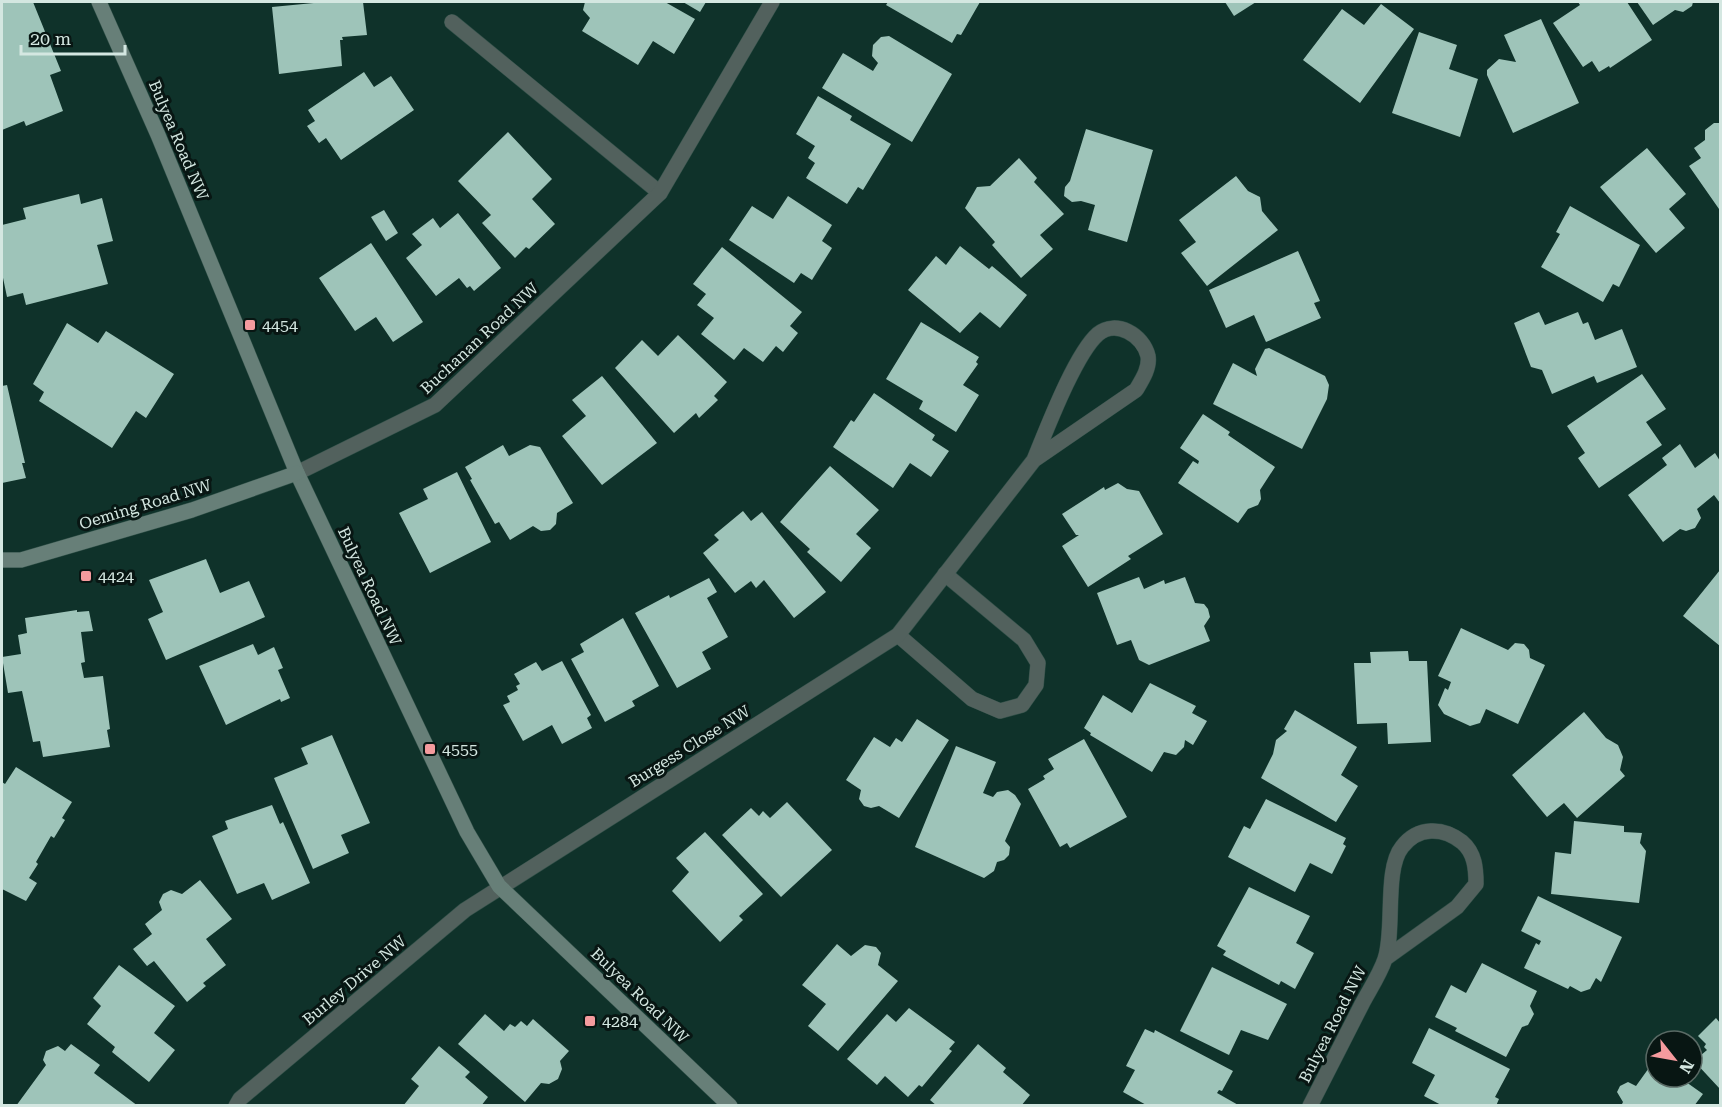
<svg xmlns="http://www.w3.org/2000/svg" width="1722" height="1107" font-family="'Roboto Serif',serif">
<rect width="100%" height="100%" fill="#0f322a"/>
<!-- building -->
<g fill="#9ec4b9">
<path d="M6,2h27l28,69 -11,4 13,36 -37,15 -2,-5 -22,9v-127z"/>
<path d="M324,2h39l4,33 -25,2 1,3h-3l2,26 -63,8 -7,-67z"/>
<path d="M585,2h80l30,17 -21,35 -21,-13 -15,24 -56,-34 8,-13 -7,-8z"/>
<path d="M683,2h23l-6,10z"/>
<path d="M888,2h92l-19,33 -4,-1 -5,9 -66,-38z"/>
<path d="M1225,2h31l-22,14z"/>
<path d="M1578,2h49l25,38 -42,28 -1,-2 -10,6 -7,-11 -9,6 -30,-44 27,-18z"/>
<path d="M1637,2h56l-1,4 -9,6 -8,-2 -22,15z"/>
<path d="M1381,4l33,25 -54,74 -57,-43 39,-51 22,16z"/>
<path d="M1541,19l38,84 -66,30 -26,-58v-5l12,-11 17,3 -12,-27z"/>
<path d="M1419,32l38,13 -8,24 29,10 -18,58 -68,-24z"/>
<path d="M889,36l63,38 -40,68 -90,-54 21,-35 30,18 5,-8 -6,-7 1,-11 8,-8z"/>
<path d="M364,72l10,15 17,-11 23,34 -73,50 -15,-22 -7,5 -12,-17 8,-5 -7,-11z"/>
<path d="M818,96l34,20 -2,4 41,24 -28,46 -5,-3 -11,17 -41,-26 9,-15 -7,-5 7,-12 -19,-12z"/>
<path d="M1714,123h6l-1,86 -30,-43 12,-8 -7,-10 11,-8v-10z"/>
<path d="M1086,129l67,21 -26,92 -39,-12 7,-25 -14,-4 -9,1 -8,-6 1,-9 5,-6z"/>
<path d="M508,132l44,47 -20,20 23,25 -26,25 -3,-2 -11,11 -33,-35 9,-8 -33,-34z"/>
<path d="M1647,148l39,46 -17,15 16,19 -29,25 -56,-66z"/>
<path d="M1019,158l18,20 -3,4 30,32 -24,21 13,14 -32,29 -29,-33 3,-3 -30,-34 12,-21 13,-1z"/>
<path d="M1236,176l12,15 12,6 2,14 16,19 -71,56 -26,-33 15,-11 -17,-22z"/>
<path d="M79,194l2,10 21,-6 11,43 -16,4 11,39 -82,21 -3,-12 -16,4 -5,-24v-48l24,-6 -3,-11z"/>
<path d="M788,196l44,29 -10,16 10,7 -20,32 -11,-7 -7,10 -65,-43 23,-34 21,13z"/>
<path d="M1570,206l70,39 -21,42 -6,-3 -10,18 -62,-35 19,-33 -4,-2z"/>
<path d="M384,210l14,23 -12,8 -15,-24z"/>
<path d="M458,213l43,55 -27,23 -4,-5 -3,2 -8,-10 -23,18 -30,-38 16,-13 -10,-11 21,-16 7,10z"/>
<path d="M371,243l52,79 -30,20 -17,-25 -21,14 -36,-53z"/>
<path d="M960,246l29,23 3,-3 35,29 -27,33 -20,-16 -20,21 -52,-43 28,-34 10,9z"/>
<path d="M722,247l80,65 -12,14 8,7 -15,19 -7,-6 -13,16 -19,-14 -10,12 -33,-26 13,-16 -17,-13 9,-11 -13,-10z"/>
<path d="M1298,251l22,50 -6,2 7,15 -55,24 -12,-27 -28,13 -17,-38z"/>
<path d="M1539,312l6,13 33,-13 5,12 5,-2 7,18 27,-11 15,38 -40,16 -3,-7 -42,18 -10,-24 -11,-3 -17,-44z"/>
<path d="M921,322l58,35 -3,5 2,2 -15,21 16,10 -23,37 -37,-23 4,-8 -37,-22z"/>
<path d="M67,323l31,20 8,-12 68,43 -28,44 -10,-7 -24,37 -73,-47 5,-9 -11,-8z"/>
<path d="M678,335l49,47 -13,14 4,4 -19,18 -3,-5 -22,20 -59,-65 27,-28 16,16z"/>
<path d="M1269,348l56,28 4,9 -2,14 -25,50 -89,-45 20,-41 24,13 -2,-7 10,-20z"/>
<path d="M1642,374l24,35 -20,13 16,23 -63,43 -21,-30 7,-5 -18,-27z"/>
<path d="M602,376l55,67 -55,42 -40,-49 24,-20 -14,-16z"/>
<path d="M7,385l18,78h-3l4,15 -24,5v-97z"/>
<path d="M874,393l61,42 -3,5 17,11 -18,26 -21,-14 -17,25 -60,-41 18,-27 3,2z"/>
<path d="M1203,414l27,18 -2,3 47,32 -15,23 1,9 -3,6 -10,4 -10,14 -60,-40 15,-22 5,3 1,-3 -19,-13z"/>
<path d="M1680,444l15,24 20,-15 5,8v42l-6,-8 -17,14 4,9 -6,10 -9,3 -6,-2 -17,13 -35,-47 39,-30 -5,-7z"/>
<path d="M503,445l6,11 21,-11 10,2 33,56 -16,10 -1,11 -6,6 -9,1 -8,-5 -23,14 -11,-18 -4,2 -25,-44 2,-1 -7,-12z"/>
<path d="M830,466l49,44 -23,24 15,14 -30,34 -34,-30 3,-3 -30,-27z"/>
<path d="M457,472l34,70 -61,31 -31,-60 29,-14 -5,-10z"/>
<path d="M1118,483l9,6 12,2 24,43 -35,22 3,3 -43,28 -26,-41 17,-11h-3l-14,-21 42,-27 1,3z"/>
<path d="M743,511l8,10 11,-9 64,80 -32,26 -30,-38 -8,8 -5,-7 -16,12 -32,-40 16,-13 -5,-5z"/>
<path d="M206,559l14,34 29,-12 16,36 -99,43 -18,-41 15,-7 -14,-32z"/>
<path d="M1720,570v76l-37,-30z"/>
<path d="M1139,577l5,12 20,-9 1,4 20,-7 10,26 9,1 4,5 2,8 -6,9 6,15 -61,24 -10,-5 -8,-20 -14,5 -20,-52z"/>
<path d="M709,578l8,14 -10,6 21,39 -26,15 9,17 -34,19 -42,-75 34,-18 1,3z"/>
<path d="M77,610v2l12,-1 4,20 -12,1 4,30 -4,1 3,15 19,-2 7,53 -3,1 3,17 -67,10 -3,-16 -7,1 -11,-51 -14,2 -6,-36 19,-3 -3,-19 9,-2 -2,-15z"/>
<path d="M623,618l36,68 -27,15 3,5 -30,16 -34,-63 13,-7 -4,-8z"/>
<path d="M1461,628l47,22 7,-7 9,1 5,6 1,8 15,7 -27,59 -32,-15 -6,14 -10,3 -26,-12 -6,-9 7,-17 3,2 3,-8 -13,-6z"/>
<path d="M253,644l5,11 16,-8 9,21 -5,2 12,28 -9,4 -1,-3 -54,26 -27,-59z"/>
<path d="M1408,651l1,10h18l4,81 -43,2 -1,-21 -30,1 -3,-61h17l-1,-11z"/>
<path d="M562,661l29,54 -4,3 5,10 -30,16 -10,-19 -29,16 -20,-36 7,-3 -3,-6 11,-6 -2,-4 4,-2 -6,-10 22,-12 6,9z"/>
<path d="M1150,683l46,23 -4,7 15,8 -14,24 -8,-5 -1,7 -8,8 -12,-3 -12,20 -62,-37 1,-2 -7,-5 19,-33 29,18z"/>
<path d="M1295,710l62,37 -16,28 17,11 -22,36 -75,-44 12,-24 3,-14 11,-9 -3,-2z"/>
<path d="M1584,712l22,26 12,7 5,12 -3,13 5,6 -48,42 -13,-15 -17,14 -35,-42z"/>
<path d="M917,719l32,21 -50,78 -20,-12 -8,2 -7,-2 -5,-7 2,-9 -15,-10 28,-43 16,10 6,-9 6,4z"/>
<path d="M332,735l38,88 -29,12 8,18 -36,16 -39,-91 34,-14 -7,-16z"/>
<path d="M1084,739l43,78 -57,31 -3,-5 -7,4 -32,-58 17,-10 -2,-3 11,-7 -6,-10z"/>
<path d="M956,746l40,16 -13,31 10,4 4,-5 11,-2 7,5 6,9 -16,37 5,6 -1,8 -5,5 -7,2 -3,9 -10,7 -69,-31z"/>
<path d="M16,767l56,35 -10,16 3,2 -11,18 -3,-2 -15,26 2,2 -9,14 8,5 -11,18 -24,-12v-107l3,2z"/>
<path d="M1266,799l80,39 -3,6 3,2 -14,28 -22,-11 -15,29 -67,-35 16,-31 6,3z"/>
<path d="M787,802l45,48 -51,47 -59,-62 29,-27 8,8 4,-5 7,7z"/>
<path d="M272,805l8,19 3,-2 27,61 -38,17 -8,-17 -27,11 -25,-58 16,-7 -3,-8z"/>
<path d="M1574,821l50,5v6l18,1 -2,10 6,8 -7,52 -88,-9 4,-42 16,2z"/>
<path d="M705,832l58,62 -24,22 4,4 -23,22 -48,-51 17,-19 -13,-14z"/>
<path d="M200,880l32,39 -26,20 20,26 -23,18 3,3 -19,16 -33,-41 -7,5 -14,-17 19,-15 -7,-10 17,-14 -3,-8 4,-8 8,-4 11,4z"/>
<path d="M1249,887l61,29 -14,27 18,10 -19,36 -14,-8 -2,4 -56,-30 3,-4 -9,-5z"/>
<path d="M1538,896l84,41 -21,45 -5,-4 -6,11 -9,3 -11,-6 -2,3 -44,-21 12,-25 3,2 2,-4 -20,-10z"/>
<path d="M837,944l14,12 14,-11 11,2 5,6 -3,12 20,16 -60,70 -30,-25 18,-22 -24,-19z"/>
<path d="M1482,963l55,28 -7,15 4,8 -6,11 -6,2 -16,30 -51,-26 2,-3 -22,-11 16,-32 15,8z"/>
<path d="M119,965l56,41 -21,27 21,17 -26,32 -37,-30 3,-5 -28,-23 14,-18 -8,-8z"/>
<path d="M1212,967l75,37 -19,36 -27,-10 -12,25 -49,-24z"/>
<path d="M909,1008l46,34 -6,7 3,2 -30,36 -3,-2 -11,12 -23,-21 -8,9 -30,-26 40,-45 9,8z"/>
<path d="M485,1014l19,17 6,-7 5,3 6,-6 6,5 6,-7 36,32 -9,10 2,8 -4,10 -9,5 -8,-1 -16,19 -67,-58z"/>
<path d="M1716,1018l4,5v66l-26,-28 13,-11 -3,-3 2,-3 -8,-8z"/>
<path d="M1429,1028l81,41 -15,28 4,2 -3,7h-53l-19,-10 11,-21 -23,-12z"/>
<path d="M1145,1029l9,4 1,-3 78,41 -11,20 -3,-1 -2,3 23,13h-92l-25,-14 12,-22 -9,-4z"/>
<path d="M71,1044l29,21 -6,8 44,33h-122l30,-41 -3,-5 3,-9 12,-5 7,5z"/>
<path d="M978,1044l28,24 -3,4 27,23 -9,11h-84l-7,-6z"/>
<path d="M439,1046l31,26 -5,5 23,20 -7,9h-78l16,-20 -8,-7z"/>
<path d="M1656,1058v19h23l24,17 -9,12h-73l2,-4 -6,-10 3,-6 8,-4 8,4z"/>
</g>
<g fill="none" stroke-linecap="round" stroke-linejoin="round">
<defs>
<g id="street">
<path d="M452,22l208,171"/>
<path d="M297,473l138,-68 225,-212 112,-191"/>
<path d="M898,635l74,64 28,12 22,-6 14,-20 2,-22 -14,-23 -79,-66"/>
<path d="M236,1106l4,-7 225,-189 433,-275 136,-175 102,-70c6,-10 14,-22 12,-34 -5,-21 -32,-37 -50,-22 -23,20 -52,97 -64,126"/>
<path d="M1310,1106c17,-34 35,-68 52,-102 8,-15 18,-30 23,-45 10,-28 -1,-90 17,-112 16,-21 41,-20 60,-5 13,11 14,27 14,42l-19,23 -71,51"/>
</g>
<g id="secondary">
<path d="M99,2l59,133 139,338 170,359 32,54 231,220"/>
<path d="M2,560h19l171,-50 105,-37"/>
</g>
</defs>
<!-- street casing -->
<use href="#street" stroke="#2f4f47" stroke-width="16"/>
<!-- secondary casing -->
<use href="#secondary" stroke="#2f4f47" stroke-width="16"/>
<!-- street -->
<use href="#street" stroke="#52615d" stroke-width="15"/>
<!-- secondary -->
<use href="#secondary" stroke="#677f78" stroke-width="15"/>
</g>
<!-- markers -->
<g fill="#f59b9e" stroke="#081613" stroke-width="2">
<rect x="244" y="319" width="12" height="12" rx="3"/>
<rect x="80" y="570" width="12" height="12" rx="3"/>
<rect x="424" y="743" width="12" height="12" rx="3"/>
<rect x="584" y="1015" width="12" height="12" rx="3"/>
</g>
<g text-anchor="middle" stroke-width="6" stroke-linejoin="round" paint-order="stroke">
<!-- street labels -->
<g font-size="16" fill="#d4e7e1" stroke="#081613">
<text transform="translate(179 140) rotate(67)" y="6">Bulyea Road NW</text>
<text transform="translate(479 338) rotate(-43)" y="6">Buchanan Road NW</text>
<text transform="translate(145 504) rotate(-17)" y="6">Oeming Road NW</text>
<text transform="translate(370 586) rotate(65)" y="6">Bulyea Road NW</text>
<text transform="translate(689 746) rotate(-32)" y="6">Burgess Close NW</text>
<text transform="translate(354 980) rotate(-40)" y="6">Burley Drive NW</text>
<text transform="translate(640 995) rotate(44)" y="6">Bulyea Road NW</text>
<text transform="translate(1332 1024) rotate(-63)" y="6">Bulyea Road NW</text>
</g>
<!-- poi labels -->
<g font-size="16" fill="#d4e7e1" stroke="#081613" text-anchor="start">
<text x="262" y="331">4454</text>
<text x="98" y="582">4424</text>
<text x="442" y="755">4555</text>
<text x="602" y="1027">4284</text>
</g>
</g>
<!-- border -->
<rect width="1722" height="1107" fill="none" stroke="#d4e7e1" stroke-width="6"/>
<!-- north arrow -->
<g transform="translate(1674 1059) rotate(121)"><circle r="28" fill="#081613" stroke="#5a6a65" stroke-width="1.5"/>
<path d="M0-4.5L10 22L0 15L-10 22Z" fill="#f59b9e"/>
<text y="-9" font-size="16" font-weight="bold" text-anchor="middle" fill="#d4e7e1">N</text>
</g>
<!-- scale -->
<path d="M21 45v9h104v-9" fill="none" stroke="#d4e7e1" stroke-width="3"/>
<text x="30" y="45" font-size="18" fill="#d4e7e1" stroke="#081613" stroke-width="4.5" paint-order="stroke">20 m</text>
</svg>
